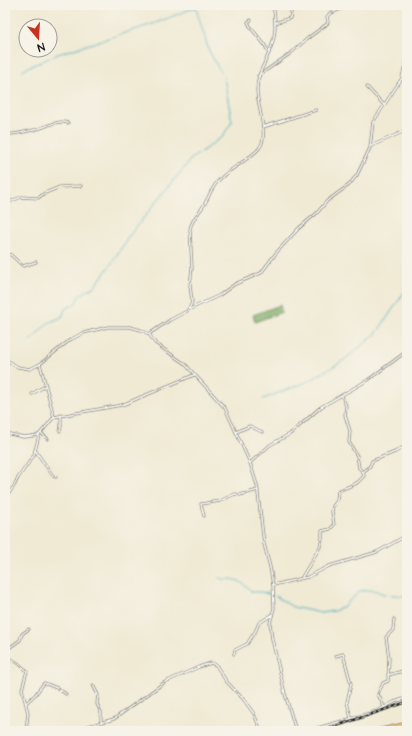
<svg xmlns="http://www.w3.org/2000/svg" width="412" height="736" font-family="'Architects Daughter',sans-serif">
<rect width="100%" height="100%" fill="#f7f3e8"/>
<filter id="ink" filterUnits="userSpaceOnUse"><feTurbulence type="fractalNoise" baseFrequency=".025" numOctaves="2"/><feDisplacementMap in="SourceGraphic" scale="8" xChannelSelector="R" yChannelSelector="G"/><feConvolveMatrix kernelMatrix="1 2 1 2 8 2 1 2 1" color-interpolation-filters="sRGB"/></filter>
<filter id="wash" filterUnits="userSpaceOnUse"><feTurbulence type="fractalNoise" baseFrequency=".012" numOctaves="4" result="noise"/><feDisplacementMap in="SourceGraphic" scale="16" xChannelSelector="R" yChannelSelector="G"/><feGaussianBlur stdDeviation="0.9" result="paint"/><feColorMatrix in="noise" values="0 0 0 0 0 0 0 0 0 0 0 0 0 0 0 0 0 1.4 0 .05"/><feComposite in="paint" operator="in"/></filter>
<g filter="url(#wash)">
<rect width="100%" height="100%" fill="#f0ead4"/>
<!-- forest -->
<path fill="#7cac66" stroke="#4c6441" d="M280,305l2,7 -27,10 -2,-7z"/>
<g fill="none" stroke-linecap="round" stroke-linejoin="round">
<!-- stream -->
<g stroke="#3eabbd" stroke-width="1">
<path d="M22,70l36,-16 95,-30 43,-17"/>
<path d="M30,341l18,-18 14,-6 3,-8 10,-5 5,-9 15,-9 17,-23 17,-27 62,-77 31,-22 10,-15 -8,-44 -15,-27 -14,-46"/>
<path d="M263,399l46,-18 35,-21 32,-26 31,-46"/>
<path d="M219,578c8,3 9,0 16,2 8,1 12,8 17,12h9l11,3"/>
<path d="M275,596l18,11 28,6 13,-2 10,-5 16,-15 14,-1 10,4 23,2"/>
</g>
</g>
</g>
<g filter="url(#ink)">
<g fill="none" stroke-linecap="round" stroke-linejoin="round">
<defs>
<g id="minor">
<path d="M5,8l5,-3"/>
<path d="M251,20l-3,2 3,6 13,16 5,9"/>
<path d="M275,23l15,-5 1,-6"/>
<path d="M258,76l33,-23 17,-15 19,-14 1,-2 -1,-5 2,-3 21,-9"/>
<path d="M403,77l4,-5"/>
<path d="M367,87l17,18"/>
<path d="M263,127l53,-17"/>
<path d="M5,135c10,-1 19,-3 29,-5 10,-2 24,-11 34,-7"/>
<path d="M371,146l36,-16"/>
<path d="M5,204l16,-7 17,1 7,-5 15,-6 21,-1"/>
<path d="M5,254l6,1 12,11 13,-4"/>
<path d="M188,310l32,-15 15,-11 26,-11 15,-20 23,-25 18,-15 10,-12 22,-16 8,-10 13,-27 3,-26 29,-44 5,-23"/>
<path d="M149,334l21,-14 17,-9 4,-6 1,-3 -2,-17 2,-17 -2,-39c2,-10 9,-16 14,-24 7,-11 6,-17 18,-28 8,-8 34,-22 38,-30 9,-13 -3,-41 -3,-57 0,-16 8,-26 13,-40 6,-14 6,-31 3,-45"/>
<path d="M5,359l13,8 12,2 10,-5 30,-24 13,-7 25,-6h22l11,3 8,4 6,9 30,21 40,44 25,55 7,22 7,59 6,23 3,18 1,23 -4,15 2,16 13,55 11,37"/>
<path d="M40,364l14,53"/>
<path d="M32,394l13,-8"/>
<path d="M60,431l1,-4v-12"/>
<path d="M236,432l14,-6 12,6"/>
<path d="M5,433l19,4 15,-2"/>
<path d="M41,433l7,6"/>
<path d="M35,450l18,26 3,1"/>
<path d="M250,463l20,-18 20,-11 31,-27 47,-27 39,-29"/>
<path d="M363,472l7,-6 2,-5 23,-9 12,-7"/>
<path d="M5,494l5,-2 4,-6 4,-8 16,-23 5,-20 15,-18 68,-12 72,-30"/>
<path d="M204,516l-3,-12 19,-3 15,-7 5,1 18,-5"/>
<path d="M302,577l18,-30 2,-9v-7l8,-2 4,-4 -2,-14 1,-5 4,-5 1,-10 19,-8 7,-7 -1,-4 -4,-4 -2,-12 -8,-14 1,-11 -5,-16 1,-9 -4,-10"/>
<path d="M273,585l35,-8 21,-11 48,-14 25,-14 5,-9"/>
<path d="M5,651l15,-11 2,-6 7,-5"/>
<path d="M234,654l1,-4 12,-6 9,-14 3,-7 13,-8"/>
<path d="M5,655l13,8 9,8 -5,18 6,24 -2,18"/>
<path d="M336,656l7,-2 8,30 -4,18 4,16"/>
<path d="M388,675l19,-5"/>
<path d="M93,685l5,10 -1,9 4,8v10"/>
<path d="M26,703l9,-8 9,-12 13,5 9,6"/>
<path d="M384,707l-6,-13 5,-11 5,-2 1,-23 -3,-21 7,-7 1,-11"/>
<path d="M70,731l44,-12 51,-37 34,-15 12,-4 5,2 10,16 18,19 10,14 7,17"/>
<path d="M307,731l70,-20 17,-9 13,-4"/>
</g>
<path id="primary" d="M376,731l31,-7"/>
</defs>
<!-- minor casing -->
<use href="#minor" stroke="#868378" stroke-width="3"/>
<!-- primary casing -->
<use href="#primary" stroke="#868378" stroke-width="5"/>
<!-- minor -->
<use href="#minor" stroke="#fff" stroke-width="1.5"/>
<!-- primary -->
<use href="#primary" stroke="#f0c369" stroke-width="3.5"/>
<defs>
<path id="rail" d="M322,731l85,-29"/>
</defs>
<!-- rail casing -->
<use href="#rail" stroke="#1c1c1c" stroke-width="2.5"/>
<!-- rail -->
<use href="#rail" stroke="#f7f3e8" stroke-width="1" stroke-dasharray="3" stroke-linecap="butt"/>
</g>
</g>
<!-- margin -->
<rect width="412" height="736" fill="none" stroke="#f7f3e8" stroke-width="20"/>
<!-- north arrow -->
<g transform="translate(38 38) rotate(162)"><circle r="19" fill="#f7f3e8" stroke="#9f9d96"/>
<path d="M0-3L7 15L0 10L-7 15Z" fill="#c8321e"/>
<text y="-6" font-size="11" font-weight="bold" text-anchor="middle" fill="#1c1c1c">N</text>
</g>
</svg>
